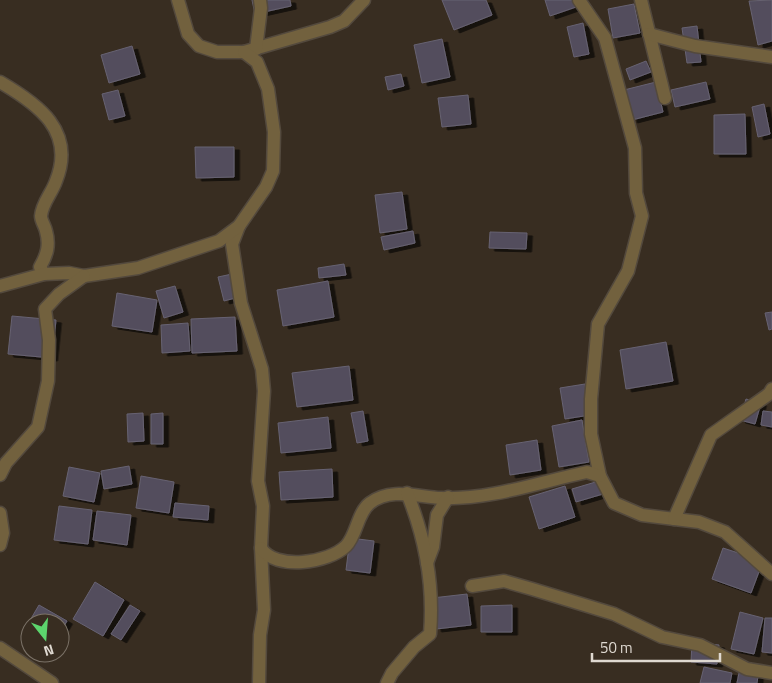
<svg xmlns="http://www.w3.org/2000/svg" width="772" height="683" font-family="'Titillium Web',sans-serif">
<defs>
<filter id="shadow"><feDropShadow dx="5.5" dy="3" stdDeviation="0" flood-color="#0009"/></filter>
</defs>
<rect width="100%" height="100%" fill="#382d21"/>
<!-- building -->
<g fill="#534e5d" stroke="#676272" filter="url(#shadow)">
<path d="M252,0h38l1,6 -36,8z"/>
<path d="M442,0h44l6,15 -38,15z"/>
<path d="M545,0h32l2,6 -29,10z"/>
<path d="M772,0v41l-14,4 -9,-44z"/>
<path d="M634,4l6,29 -27,5 -5,-29z"/>
<path d="M583,23l6,31 -15,3 -7,-30z"/>
<path d="M697,26l4,36 -14,1 -5,-35z"/>
<path d="M442,39l8,38 -28,6 -8,-38z"/>
<path d="M132,46l8,28 -31,9 -8,-28z"/>
<path d="M646,61l5,11 -21,8 -4,-11z"/>
<path d="M401,74l3,12 -16,4 -3,-13z"/>
<path d="M656,82l7,30 -31,8 -8,-30z"/>
<path d="M706,82l4,17 -35,8 -4,-17z"/>
<path d="M118,90l7,26 -16,4 -7,-26z"/>
<path d="M468,95l3,29 -29,3 -4,-29z"/>
<path d="M764,104l6,30 -12,3 -6,-30z"/>
<path d="M745,114l1,40h-32v-39z"/>
<path d="M195,147h39v30l-38,1z"/>
<path d="M402,192l5,37 -27,4 -5,-38z"/>
<path d="M413,231l2,12 -31,7 -3,-13z"/>
<path d="M490,232l37,1 -1,16 -37,-1z"/>
<path d="M344,264l2,11 -27,3 -1,-10z"/>
<path d="M232,274l7,23 -15,4 -6,-24z"/>
<path d="M328,281l6,36 -51,9 -6,-36z"/>
<path d="M175,286l8,26 -19,6 -8,-27z"/>
<path d="M117,293l40,7 -5,32 -40,-6z"/>
<path d="M772,312v17l-3,1 -4,-17z"/>
<path d="M12,316l44,4 -4,38 -44,-4z"/>
<path d="M235,317l2,34 -45,2 -1,-34z"/>
<path d="M188,323l2,28 -28,2 -1,-28z"/>
<path d="M666,342l7,39 -47,8 -6,-39z"/>
<path d="M349,366l4,34 -56,7 -5,-34z"/>
<path d="M585,384l5,31 -25,4 -5,-31z"/>
<path d="M746,399l15,4 -6,21 -15,-4z"/>
<path d="M363,411l5,30 -11,2 -6,-30z"/>
<path d="M763,411l9,1v15l-11,-2z"/>
<path d="M143,413l1,28 -16,1 -1,-28z"/>
<path d="M163,413v31h-12v-30z"/>
<path d="M328,417l3,31 -50,5 -3,-30z"/>
<path d="M582,420l7,42 -30,5 -7,-41z"/>
<path d="M537,440l4,30 -31,5 -4,-30z"/>
<path d="M129,466l3,18 -28,5 -3,-18z"/>
<path d="M69,467l31,6 -6,29 -31,-6z"/>
<path d="M332,469l1,28 -52,3 -2,-28z"/>
<path d="M141,476l33,6 -5,31 -33,-5z"/>
<path d="M599,481l4,13 -27,8 -4,-13z"/>
<path d="M565,486l10,31 -36,12 -10,-32z"/>
<path d="M175,503l34,3 -1,14 -35,-3z"/>
<path d="M59,506l33,4 -4,34 -34,-4z"/>
<path d="M97,511l34,4 -4,30 -34,-5z"/>
<path d="M350,538l24,3 -4,32 -24,-3z"/>
<path d="M723,548l40,13 -12,32 -39,-14z"/>
<path d="M95,582l29,18 -21,36 -30,-17z"/>
<path d="M467,594l4,31 -35,4 -4,-31z"/>
<path d="M39,605l28,16 -7,12v-10h-30v16l-8,-5z"/>
<path d="M130,605l10,6 -19,29 -10,-6z"/>
<path d="M512,605v27h-31v-26z"/>
<path d="M740,612l23,6 -9,36 -23,-5z"/>
<path d="M765,618h7v35l-10,-1z"/>
<path d="M692,642l27,3 -2,19 -26,-2z"/>
<path d="M704,667l28,6 -2,10h-30z"/>
<path d="M739,673l19,3 -1,7h-20z"/>
</g>
<g fill="none" stroke-linecap="round" stroke-linejoin="round">
<defs>
<g id="minor">
<path d="M178,0l10,34 11,12 18,6h27l86,-25 14,-6 20,-21"/>
<path d="M579,0l26,38 30,110 1,45 6,23 -14,55 -30,53 -7,75v35l9,42 14,27 28,12 57,7 26,10 47,42"/>
<path d="M641,0l24,98"/>
<path d="M649,34l46,12 77,11"/>
<path d="M256,49l5,-41 -1,-8"/>
<path d="M0,82c38,22 76,49 56,99 -4,12 -14,22 -15,35 0,5 4,10 5,15 4,14 1,24 -6,36l4,7"/>
<path d="M239,226l-7,18 9,59 21,66 2,22 -6,90 5,25 -2,42 3,62 -4,25 -1,48"/>
<path d="M0,286l44,-12 25,-1 15,3 54,-8 81,-27 20,-15 27,-39 7,-16 1,-39 -6,-43 -11,-27 -13,-10"/>
<path d="M0,475l6,-12 32,-36 10,-46 1,-41 -4,-31 14,-15 25,-18"/>
<path d="M0,513l3,20 -3,12"/>
<path d="M674,519l37,-84 58,-41 3,-5"/>
<path d="M261,548c14,23 68,15 85,-2 11,-11 11,-33 24,-43 21,-16 48,-6 71,-5 50,2 98,-16 146,-26l13,4"/>
<path d="M427,563l6,-16 4,-32 11,-18"/>
<path d="M472,586l32,-5 28,8 82,25 48,23 38,8 47,24 25,4"/>
<path d="M0,648l52,35"/>
<path d="M387,683l5,-10 22,-26 16,-13c4,-48 -5,-97 -23,-141"/>
</g>
</defs>
<!-- minor casing -->
<use href="#minor" stroke="#53493d" stroke-width="15"/>
<!-- minor -->
<use href="#minor" stroke="#72613e" stroke-width="12"/>
</g>
<!-- north arrow -->
<g transform="translate(45 638) rotate(163)"><circle r="24" fill="#382d21" stroke="#7b7267"/>
<path d="M0-4L9 19L0 12L-9 19Z" fill="#5cd56d"/>
<text y="-8" font-size="14" font-weight="bold" text-anchor="middle" fill="#dfd9d1">N</text>
</g>
<!-- scale -->
<path d="M592 653v8h128v-8" fill="none" stroke="#dfd9d1" stroke-width="2.5"/>
<text x="600" y="653" font-size="15" fill="#dfd9d1" stroke="#382d21" stroke-width="4" paint-order="stroke">50 m</text>
</svg>
